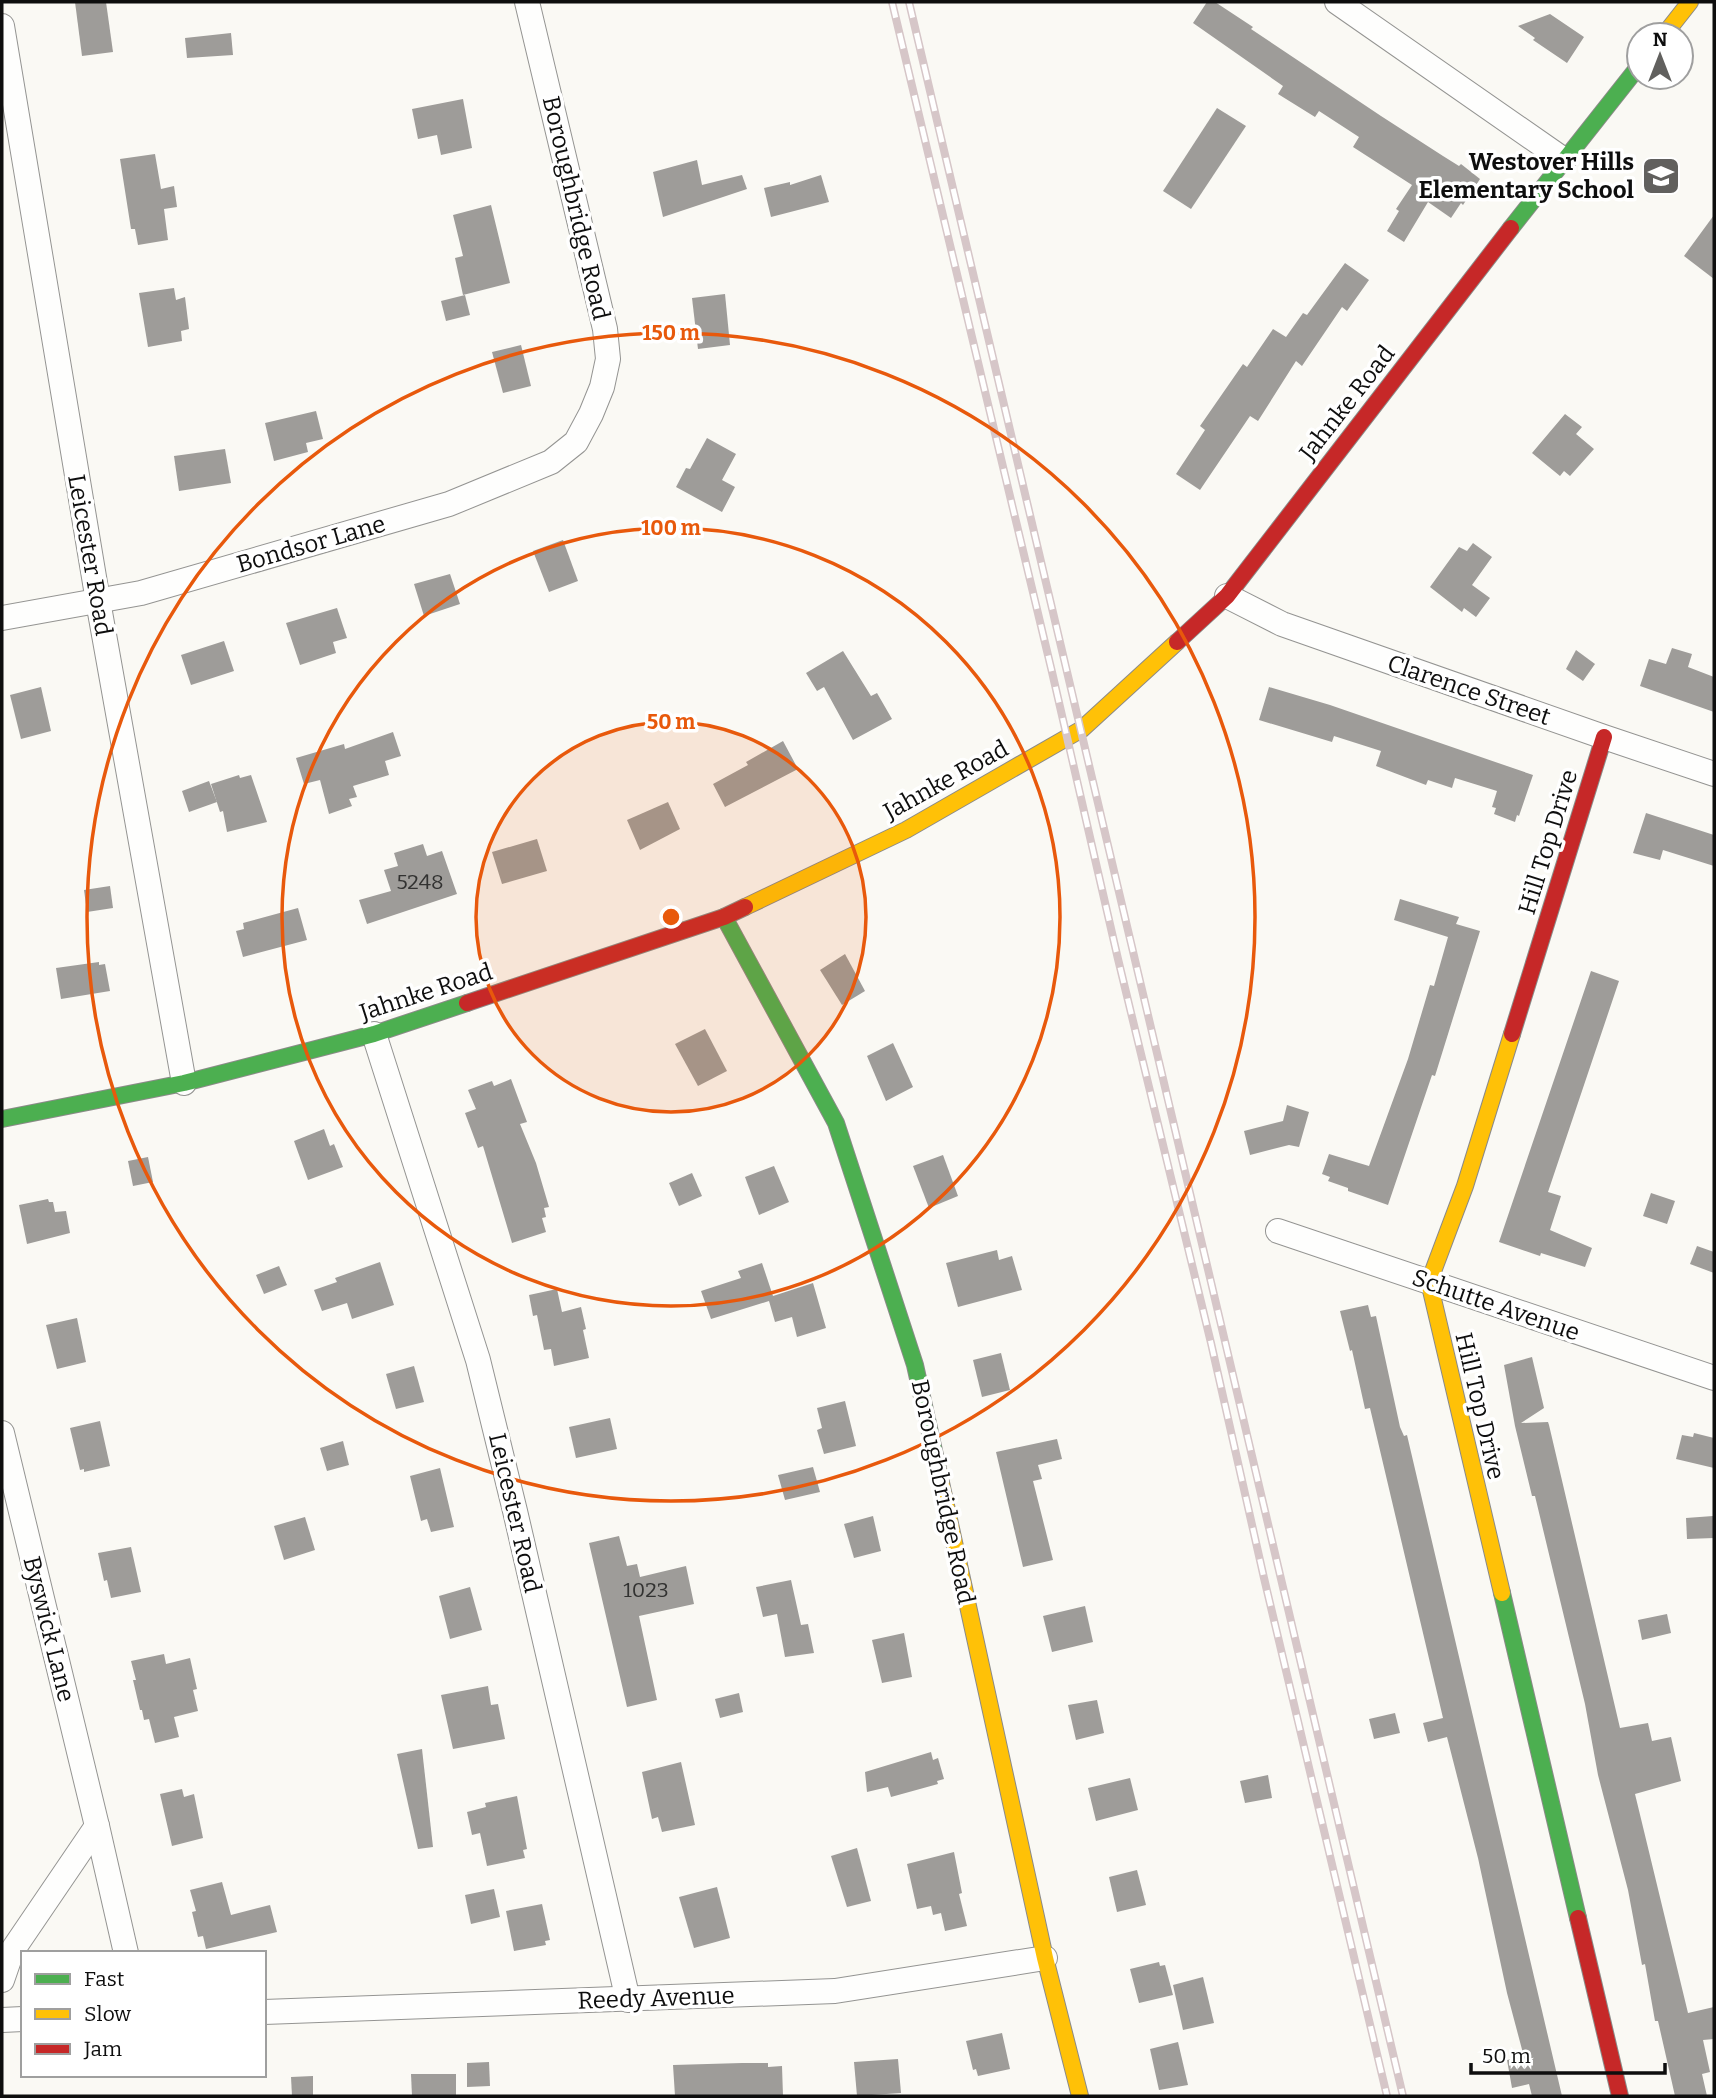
<svg xmlns="http://www.w3.org/2000/svg" width="1716" height="2098" font-family="Bitter,serif">
<rect width="100%" height="100%" fill="#faf9f4"/>
<!-- building -->
<g fill="#9e9c99">
<path d="M75,2h31l7,50 -31,4z"/>
<path d="M1207,2h8l38,25 -2,2 130,87 62,40 16,10 2,-2 19,15 -17,26 -2,-2 -10,15 -23,-16 -24,40 -17,-11 12,-20 -3,-2 16,-24 -59,-38 6,-10 -40,-26 -4,6 -37,-23 5,-8 -90,-63z"/>
<path d="M1550,14l34,23 -17,26 -34,-23 2,-2 -17,-12z"/>
<path d="M231,33l2,22 -46,3 -2,-20z"/>
<path d="M463,99l9,49 -31,7 -4,-20 -19,4 -6,-30z"/>
<path d="M1217,108l29,18 -55,83 -28,-18z"/>
<path d="M155,154l6,35 13,-3 3,21 -13,2 4,31 -30,5 -3,-16h-4l-11,-70z"/>
<path d="M697,160l5,25 40,-10 5,14 -84,28 -10,-45z"/>
<path d="M821,175l8,27 -58,15 -7,-29 26,-6v3z"/>
<path d="M491,205l19,78 -47,12 -8,-37 8,-2 -10,-41z"/>
<path d="M1714,215v64l-30,-23z"/>
<path d="M1345,263l24,17 -22,31 -5,-4 -40,59 -6,-5 -38,60 -8,-5 -50,74 -24,-16 29,-44 -5,-4 43,-62 4,3 26,-38 13,8 17,-24 4,2z"/>
<path d="M174,288l2,12 9,-3 4,32 -8,2 1,10 -34,6 -9,-54z"/>
<path d="M725,294l5,51 -32,4 -6,-51z"/>
<path d="M465,295l5,20 -24,6 -5,-20z"/>
<path d="M521,345l10,41 -28,7 -11,-41z"/>
<path d="M316,411l7,28 -17,4 2,9 -34,9 -9,-38z"/>
<path d="M1565,414l17,13 -6,7 18,15 -24,27 -6,-5 -4,5 -28,-23z"/>
<path d="M707,438l29,16 -14,26 13,7 -13,25 -46,-25 10,-19 4,1z"/>
<path d="M225,449l6,34 -52,8 -5,-35z"/>
<path d="M563,540l15,41 -29,11 -16,-41z"/>
<path d="M1473,543l19,14 -20,28 18,13 -14,19 -12,-9 -2,4 -32,-25 29,-40 8,4z"/>
<path d="M450,574l10,30 -36,12 -10,-32z"/>
<path d="M337,608l10,30 -14,4 3,11 -36,12 -14,-42z"/>
<path d="M224,641l10,30 -43,14 -10,-30z"/>
<path d="M1672,648l20,6 -4,13 26,10v35l-74,-26 9,-27 17,5z"/>
<path d="M1576,650l19,14 -12,17 -17,-12z"/>
<path d="M843,651l28,45 6,-3 15,26 -39,21 -29,-53 -7,4 -11,-18z"/>
<path d="M41,687l10,44 -30,8 -11,-44z"/>
<path d="M1269,687l61,18 203,70 -14,41 -2,-1 -2,7 -21,-8 2,-6 -4,-1 5,-16 -42,-13 -3,10 -24,-8 -2,5 -50,-19 5,-15 -47,-15 -2,6 -73,-22z"/>
<path d="M393,732l8,24 -16,5 4,14 -36,11 4,11 -8,2 3,7 -23,8 -9,-34 -16,4 -8,-26 48,-14 1,5z"/>
<path d="M783,741l15,28 -73,38 -12,-23 35,-19 -2,-3z"/>
<path d="M239,775l1,3 11,-3 16,47 -40,10 -4,-21 -3,1 -9,-28z"/>
<path d="M209,781l8,21 -28,10 -7,-21z"/>
<path d="M668,802l12,27 -40,21 -13,-30z"/>
<path d="M1646,813l68,22v31l-51,-16 -3,10 -27,-7z"/>
<path d="M537,839l10,32 -45,13 -10,-32z"/>
<path d="M423,844l4,12 15,-5 15,43 -90,30 -8,-24 32,-9 -7,-21 14,-4 -4,-13z"/>
<path d="M110,886l3,22 -26,4 -3,-22z"/>
<path d="M1400,899l59,18 -3,7 24,7 -45,145 -3,-1 -44,130 -40,-14v-3l-20,-7 2,-4 -8,-3 7,-20 40,12 39,-107 22,-74 4,1 14,-49 -54,-17z"/>
<path d="M298,908l9,32 -64,17 -7,-26 8,-2 -1,-6z"/>
<path d="M845,954l20,37 -23,14 -22,-35z"/>
<path d="M99,962v3l6,-1 5,27 -49,8 -5,-31z"/>
<path d="M1591,971l28,10 -71,211 13,4 -11,34 42,18 -7,19 -44,-14 -1,3 -41,-14z"/>
<path d="M705,1029l22,42 -29,15 -23,-42z"/>
<path d="M893,1043l20,44 -27,14 -19,-45z"/>
<path d="M511,1079l16,43 -7,2 16,39 13,44 -5,1 2,9 -4,1 4,14 -34,11 -29,-97 -5,2 -13,-35 11,-4 -8,-19 24,-9 2,5z"/>
<path d="M1287,1105l22,7 -10,35 -10,-2 -39,10 -6,-24 39,-10z"/>
<path d="M324,1129l6,17 4,-2 9,23 -35,13 -14,-39z"/>
<path d="M943,1155l15,41 -29,12 -16,-42z"/>
<path d="M148,1157l5,25 -20,4 -5,-25z"/>
<path d="M774,1166l15,36 -30,13 -14,-38z"/>
<path d="M692,1173l10,23 -23,10 -10,-23z"/>
<path d="M1651,1193l24,8 -8,23 -24,-8z"/>
<path d="M48,1199l1,3h4l2,10 11,-1 4,22 -43,11 -8,-39z"/>
<path d="M1697,1246l17,6v21l-24,-9z"/>
<path d="M997,1250l2,10 13,-4 10,34 -64,17 -12,-44z"/>
<path d="M380,1262l14,43 -42,14 -5,-16 -25,8 -8,-21 23,-8 -2,-4z"/>
<path d="M762,1263l11,33 40,-13 13,45 -29,9 -5,-20 -17,5 -6,-21 -58,18 -10,-28 40,-13 -3,-7z"/>
<path d="M279,1266l8,19 -23,9 -8,-19z"/>
<path d="M557,1289l5,23 19,-5 5,22 -3,1 6,28 -35,8 -3,-17 -7,1 -7,-35 -4,1 -4,-21z"/>
<path d="M1368,1305l3,12 5,-1 24,111 4,9 3,-1 155,661h-30l-3,-12 -17,4 -5,-28 17,-3 -17,-64 -29,-135 -31,-121 -19,5 -5,-19 20,-5 -73,-310 -5,1 -13,-59 -2,1 -10,-40z"/>
<path d="M77,1318l9,44 -29,7 -11,-44z"/>
<path d="M1001,1353l9,37 -28,7 -9,-37z"/>
<path d="M1532,1357l12,51 -23,15 27,-1 1,3 71,303 28,-5 4,18 19,-4 10,44 -46,13 53,219 26,-6v32l-11,1 7,32 -8,2 5,22h-32l-17,-75h-3l-10,-57 -3,1 -14,-75 -30,-115 -13,-71 -50,-208h-3l-17,-70 -11,-61z"/>
<path d="M414,1366l10,36 -28,7 -10,-35z"/>
<path d="M845,1401l11,45 -32,8 -7,-24 5,-2 -5,-20z"/>
<path d="M610,1418l7,31 -41,9 -7,-31z"/>
<path d="M100,1421l10,45 -26,6v-3l-4,1 -10,-42z"/>
<path d="M1694,1433l20,5v30l-38,-9 6,-24 11,2z"/>
<path d="M1057,1439l5,20 -24,6 4,14 -9,2 20,79 -30,7 -27,-115z"/>
<path d="M343,1441l6,24 -22,6 -7,-23z"/>
<path d="M813,1467l7,25 -35,8 -7,-25z"/>
<path d="M440,1468l14,59 -23,5 -4,-13 -6,2 -11,-45z"/>
<path d="M873,1516l8,35 -27,7 -10,-34z"/>
<path d="M1713,1516l1,22 -27,1 -1,-21z"/>
<path d="M305,1517l10,33 -31,10 -10,-34z"/>
<path d="M619,1536l8,30 10,-2 3,13 46,-11 8,38 -55,12 18,84 -30,7 -38,-164z"/>
<path d="M131,1547l10,45 -30,6 -4,-18 -3,1 -6,-28z"/>
<path d="M791,1580l10,45 7,-1 6,29 -29,4 -8,-43 -14,3 -7,-30z"/>
<path d="M470,1587l12,43 -32,9 -11,-43z"/>
<path d="M1085,1606l8,36 -41,10 -9,-36z"/>
<path d="M1667,1614l4,19 -29,7 -4,-20z"/>
<path d="M904,1633l8,44 -30,6 -10,-43z"/>
<path d="M164,1654l2,10 24,-6 7,31 -4,1 5,21 -24,6 5,20 -24,6 -6,-24 -5,1 -2,-10h-2l-7,-30h3l-5,-19z"/>
<path d="M488,1686l3,19 7,-1 7,35 -52,10 -12,-54z"/>
<path d="M739,1693l4,19 -23,6 -5,-19z"/>
<path d="M1097,1700l7,33 -28,7 -8,-35z"/>
<path d="M1395,1713l5,20 -26,6 -5,-20z"/>
<path d="M422,1749l11,98 -15,2 -21,-95z"/>
<path d="M931,1752l2,8 5,-2 6,21 -7,2 1,3 -47,13 -3,-10 -21,5 -2,-20z"/>
<path d="M681,1762l14,63 -33,7 -4,-15 -6,2 -10,-47z"/>
<path d="M1268,1775l4,23 -27,5 -5,-22z"/>
<path d="M1130,1778l8,32 -42,11 -8,-33z"/>
<path d="M182,1789l2,8 10,-3 9,44 -31,8 -12,-52z"/>
<path d="M517,1796l10,53 -4,1 2,8 -38,8 -7,-33 -8,2 -5,-23 19,-5 -1,-4z"/>
<path d="M857,1848l14,53 -24,6 -16,-51z"/>
<path d="M954,1852l8,41 -3,1 8,32 -22,5 -4,-18 -8,2 -2,-9 -14,3 -10,-45z"/>
<path d="M1137,1870l9,35 -29,7 -8,-35z"/>
<path d="M222,1882l9,33 39,-10 7,27 -71,17 -3,-13 -5,1 -6,-25 4,-1 -6,-21z"/>
<path d="M717,1887l13,51 -36,10 -15,-51z"/>
<path d="M494,1889l6,28 -29,7 -6,-29z"/>
<path d="M542,1904l8,36 -5,1 1,4 -32,6 -8,-40z"/>
<path d="M1159,1962l1,4 5,-1 8,30 -34,8 -9,-34z"/>
<path d="M1203,1977l11,46 -31,7 -10,-45z"/>
<path d="M1002,2033l8,36 -32,7 -2,-7 -3,1 -7,-29z"/>
<path d="M1178,2042l10,43 -29,5 -9,-41z"/>
<path d="M898,2059l3,34 -44,3 -3,-34z"/>
<path d="M489,2062l1,24 -23,1v-24z"/>
<path d="M742,2063h26v4l14,-1 1,30h-108l-2,-31z"/>
<path d="M411,2074h45v22h-44z"/>
<path d="M313,2076v20h-21l-1,-19z"/>
</g>
<g fill="none" stroke-linecap="round" stroke-linejoin="round">
<defs>
<g id="street">
<path d="M1337,2l227,158"/>
<path d="M2,26l96,575 86,482"/>
<path d="M1227,596l55,28 322,113 110,37"/>
<path d="M2,618l139,-25 308,-89 102,-42 25,-20 15,-28 11,-27 6,-28 -3,-30 -78,-327"/>
<path d="M374,1034l104,326 37,151 113,489"/>
<path d="M1278,1231l436,147"/>
<path d="M2,1433l95,393 -85,125 -10,29"/>
<path d="M97,1826l29,127"/>
<path d="M264,2012l571,-21 210,-33"/>
<path d="M2,2020l21,-1"/>
</g>
<g id="fast">
<path d="M1511,228l128,-162"/>
<path d="M724,917l112,206 79,242 23,104"/>
<path d="M2,1119l182,-36 190,-49 93,-31"/>
<path d="M1502,1593l76,325"/>
</g>
<g id="slow">
<path d="M1664,35l26,-33"/>
<path d="M745,907l161,-77 176,-101 95,-87"/>
<path d="M938,1469l107,489 35,138"/>
<path d="M1502,1593l-73,-311 36,-96 47,-152"/>
</g>
<g id="jam">
<path d="M1177,642l50,-46 284,-368"/>
<path d="M467,1003l257,-86 21,-10"/>
<path d="M1512,1034l92,-297"/>
<path d="M1578,1918l42,178"/>
</g>
</defs>
<!-- street casing -->
<use href="#street" stroke="#949492" stroke-width="26"/>
<!-- fast casing -->
<use href="#fast" stroke="#8b8a88" stroke-width="18"/>
<!-- slow casing -->
<use href="#slow" stroke="#8b8a88" stroke-width="18"/>
<!-- jam casing -->
<use href="#jam" stroke="#8b8a88" stroke-width="18"/>
<!-- street -->
<use href="#street" stroke="#fefefd" stroke-width="24"/>
<!-- fast -->
<use href="#fast" stroke="#4caf50" stroke-width="16"/>
<!-- slow -->
<use href="#slow" stroke="#ffc107" stroke-width="16"/>
<!-- jam -->
<use href="#jam" stroke="#c62828" stroke-width="16"/>
<defs>
<g id="rail">
<path d="M892,2l160,670 66,287 93,384 53,235 123,518"/>
<path d="M909,2l494,2094"/>
</g>
</defs>
<!-- rail casing -->
<use href="#rail" stroke="#d6c6c8" stroke-width="8"/>
<!-- rail -->
<use href="#rail" stroke="#fff" stroke-width="5" stroke-dasharray="16" stroke-linecap="butt"/>
</g>
<!-- distance rings -->
<circle cx="671" cy="917" r="195" fill="#e8590c" fill-opacity=".12"/>
<g fill="none" stroke="#e8590c" stroke-width="3.5">
<circle cx="671" cy="917" r="195"/>
<circle cx="671" cy="917" r="389"/>
<circle cx="671" cy="917" r="584"/>
</g>
<!-- icons -->
<defs>
<symbol id="school-square" viewBox="-11 -11 22 22"><rect x="-9" y="-9" width="18" height="18" rx="4" fill="#61605e" stroke="#fff"/><path d="M0-5L7-2L0 1L-7-2ZM-4 1L0 2.5L4 1V4Q0 6-4 4Z" fill="#fff"/></symbol>
</defs>
<g fill-rule="evenodd">
<use href="#school-square" x="1639" y="154" width="44" height="44"/>
</g>
<g text-anchor="middle" stroke-width="7" stroke-linejoin="round" paint-order="stroke">
<!-- number labels -->
<g font-size="21" fill="#323231">
<text x="420" y="889">5248</text>
<text x="646" y="1597">1023</text>
</g>
<!-- poi labels -->
<g font-size="24" font-weight="bold" fill="#0e0e0e" stroke="#fff" text-anchor="end">
<text x="1634" y="170">Westover Hills<tspan x="1634" dy="28">Elementary School</tspan></text>
</g>
<!-- street labels -->
<g font-size="24" fill="#0e0e0e" stroke="#fff">
<text transform="translate(576 208) rotate(77)" y="8">Boroughbridge Road</text>
<text transform="translate(1347 403) rotate(-52)" y="8">Jahnke Road</text>
<text transform="translate(311 544) rotate(-16)" y="8">Bondsor Lane</text>
<text transform="translate(90 555) rotate(80)" y="8">Leicester Road</text>
<text transform="translate(1469 690) rotate(19)" y="8">Clarence Street</text>
<text transform="translate(946 780) rotate(-29)" y="8">Jahnke Road</text>
<text transform="translate(1548 842) rotate(-73)" y="8">Hill Top Drive</text>
<text transform="translate(426 992) rotate(-18)" y="8">Jahnke Road</text>
<text transform="translate(1496 1305) rotate(19)" y="8">Schutte Avenue</text>
<text transform="translate(1480 1406) rotate(77)" y="8">Hill Top Drive</text>
<text transform="translate(943 1492) rotate(78)" y="8">Boroughbridge Road</text>
<text transform="translate(515 1513) rotate(77)" y="8">Leicester Road</text>
<text transform="translate(49 1629) rotate(76)" y="8">Byswick Lane</text>
<text transform="translate(656 1998) rotate(-2)" y="8">Reedy Avenue</text>
</g>
</g>
<circle cx="671" cy="917" r="10" fill="#e8590c" stroke="#fff" stroke-width="3.5"/>
<g font-size="21" text-anchor="middle" font-weight="bold" fill="#e8590c" stroke="#fff" stroke-width="7" stroke-linejoin="round" paint-order="stroke">
<text x="671" y="340">150 m</text>
<text x="671" y="535">100 m</text>
<text x="671" y="729">50 m</text>
</g>
<!-- border -->
<rect width="1716" height="2098" fill="none" stroke="#0e0e0e" stroke-width="7"/>
<!-- legend -->
<rect x="21" y="1951" width="245" height="126" fill="#ffffff" stroke="#9f9f9f" stroke-width="2"/>
<rect x="35" y="1974" width="35" height="10" fill="#4caf50" stroke="#9f9f9f" stroke-width="2"/>
<text x="84" y="1986" font-size="21" fill="#0e0e0e">Fast</text>
<rect x="35" y="2009" width="35" height="10" fill="#ffc107" stroke="#9f9f9f" stroke-width="2"/>
<text x="84" y="2021" font-size="21" fill="#0e0e0e">Slow</text>
<rect x="35" y="2044" width="35" height="10" fill="#c62828" stroke="#9f9f9f" stroke-width="2"/>
<text x="84" y="2056" font-size="21" fill="#0e0e0e">Jam</text>
<!-- north arrow -->
<g transform="translate(1660 56)"><circle r="33" fill="#ffffff" stroke="#9f9f9f" stroke-width="2"/>
<path d="M0-5L12 26L0 18L-12 26Z" fill="#61605e"/>
<text y="-10" font-size="19" font-weight="bold" text-anchor="middle" fill="#0e0e0e">N</text>
</g>
<!-- scale -->
<path d="M1471 2063v10h194v-10" fill="none" stroke="#0e0e0e" stroke-width="3.5"/>
<text x="1482" y="2063" font-size="21" fill="#0e0e0e" stroke="#ffffff" stroke-width="5" paint-order="stroke">50 m</text>
</svg>
